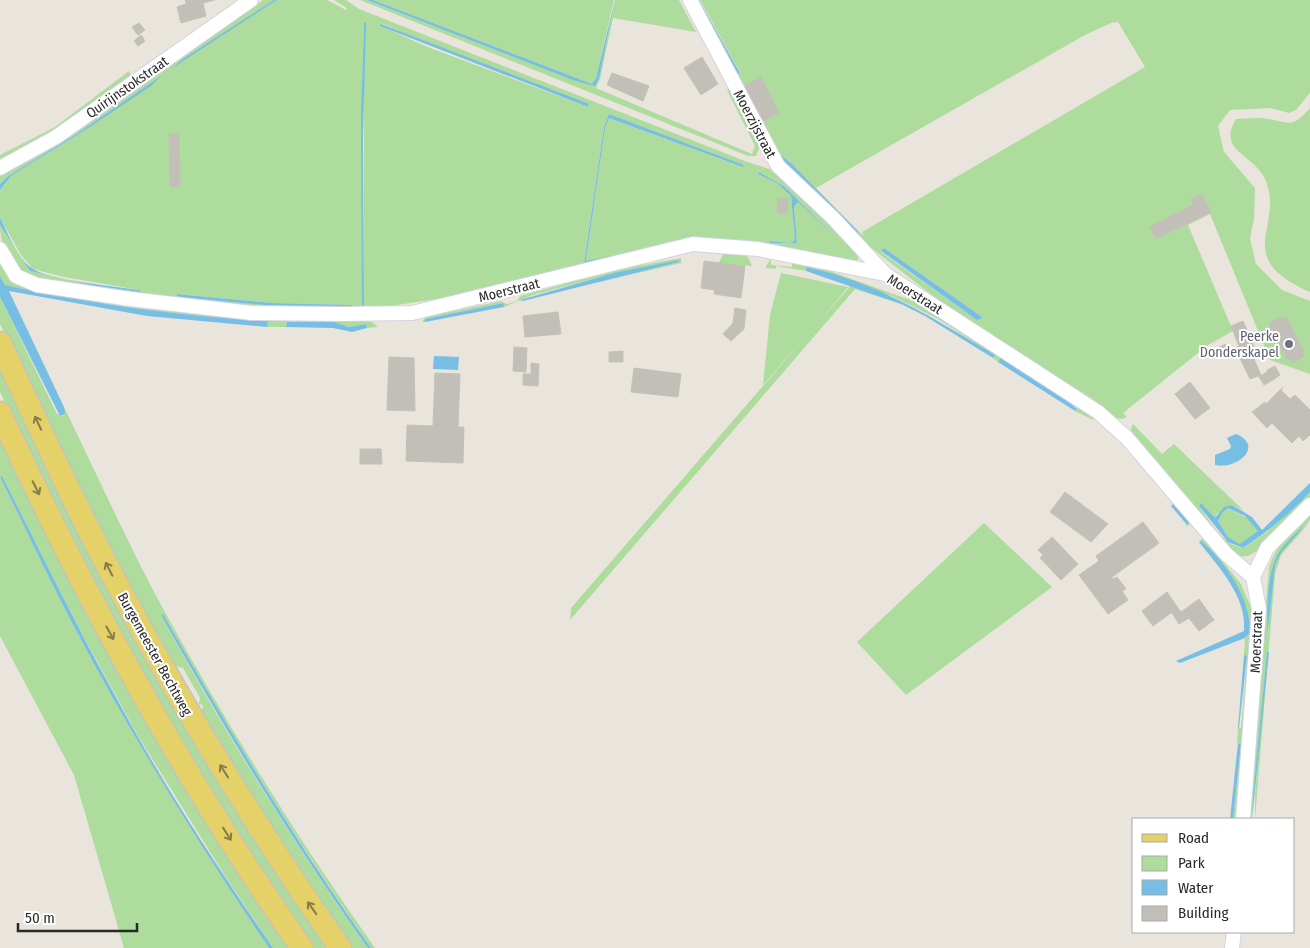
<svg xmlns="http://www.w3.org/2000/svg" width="1310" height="948" font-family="'Fira Sans Condensed',sans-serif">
<rect width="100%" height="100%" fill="#eae5dc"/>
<!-- green -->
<g fill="#addc9d" fill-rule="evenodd">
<path d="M263,0h11l-103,69 106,-69h50l19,10 1,-2 -13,-8h12l13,9 386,152 24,8 6,-1 73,73 10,16 -1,8 -4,4c-45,-15 -93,-30 -141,-25 -102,11 -198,52 -300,65 -20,3 -39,1 -59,2 -79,3 -160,-8 -239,-18 -22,-3 -70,-7 -88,-18 -17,-10 -26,-31 -26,-50l30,46 65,15 45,6 -1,-2 -75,-13 -31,-8 -12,-14 -21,-37v-28l11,-14 79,-49 71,-50 -83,56 -71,44 -7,7v-10l81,-47zM364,22v282l-2,1v-224zM383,24l61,26 145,55 -1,2 -163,-61 -44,-20zM609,114l135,51 -1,2 -134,-49 -4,10 -19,134 121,-23 1,2 -124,23 20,-137zM179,133l1,54h-10l-1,-53zM759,172l26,15 50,50 -37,-35 -4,5 3,36h-27l1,-2 20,2 4,-3 -4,-44 -13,-12 -20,-10zM569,267c-4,6 -26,9 -35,12 -26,7 -129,34 -150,28l65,-10zM178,294l95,9 78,2 1,2 -87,-2 -87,-8z"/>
<path d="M360,0h7l155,60 73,26 4,-7 16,-79h64l17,32 -83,-14 -13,61 -4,9 156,66 3,-8 -28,-56 4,-2 29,58 -4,10h-8z"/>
<path d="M373,0h241l-18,78 -4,6z"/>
<path d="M700,0h610v93l-14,17 -7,3 -19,-5 -40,2 -12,16 6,26 31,36 -1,31 -4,19 6,26 26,26 28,11v73l-40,-14 -60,-146 -22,11 45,106 -25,14 -85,68 4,4 -6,2 -10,-2 -27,-21 -151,-100 -68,-53 -89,-89 -40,-79 4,-3zM1118,22l27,45 -283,165 2,3 -5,-3 -2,2 -75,-80 34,34 269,-153 26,-12zM746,85l19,35 -4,2 -17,-36zM884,248l98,69 -1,2 -4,1 -96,-68z"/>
<path d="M129,71l3,7 -79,54 -53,29v-6l55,-28z"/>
<path d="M1310,108v184c-82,-36 -22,-67 -46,-115 -12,-23 -47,-27 -28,-58 10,0 22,-2 32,0 24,4 24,9 42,-11z"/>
<path d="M723,254l24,1 5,11 -33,-3z"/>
<path d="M772,257l52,12 97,35 171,111 1,5 -18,-9 1,-4 -75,-48 -3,3 -5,-4 1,-3 -56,-36 -46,-23 -76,-27 -8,-2 -2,4 -30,-5v3l-11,-1zM771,259l21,4v4l-21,-2z"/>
<path d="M681,258v5l-90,21 88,-22v-2l-79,17 -67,18 -29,12 -2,-4 -77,16v3h-3l4,-5 75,-16 6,3 10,-3 3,-5 95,-26z"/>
<path d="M0,262l10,15 276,42 80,2 6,1 6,5 -11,1 -1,-4 -17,3 -15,-5h-47l-1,5h-19v-6c-88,-5 -175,-17 -262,-36l-5,-9z"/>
<path d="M781,273l67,14 -29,35 32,-37 50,19 -46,-15 -285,331 1,-12 237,-274 -45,51 7,-70z"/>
<path d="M0,297l57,117 6,2 1,-9c34,69 65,140 102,207 64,116 133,226 209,334h-4c-75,-108 -144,-219 -208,-334l-2,1c62,115 131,226 207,333h-19l-152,-240 5,2 1,-5 -4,-1 1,-6 -17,-30 -13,-4 -44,-82 -126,-258z"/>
<path d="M0,365l328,583h-15l-81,-123 -99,-168 -105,-205 -28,-60z"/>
<path d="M1133,424l29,30 12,-10 71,68 -12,-7 -16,9 -2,5 -14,-15 -2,2c11,15 24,40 45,42l23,-16 43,-40v5l-53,54 -9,5 -12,1 -104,-121 -1,-7z"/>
<path d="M0,436l290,512h-17l-48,-72 -87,-140 -68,-124 -68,-136 -2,1c26,53 51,105 78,157 58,108 122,212 191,314h-145l-50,-173 -74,-139z"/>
<path d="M1228,508l21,11 10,12 -19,13 -12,-7 -10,-16 5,-9z"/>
<path d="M1310,514v6c-34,33 -39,41 -41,89 -1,9 -3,22 -1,30 2,-26 -2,-63 12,-85 8,-12 19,-22 30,-32l-29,33 -6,19 -20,245v-24l12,-143 -15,167h-5l22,-251c6,-23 24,-37 41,-54z"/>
<path d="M984,523l68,64 -146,108 -49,-53z"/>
<path d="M1204,538l37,46 12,28 -15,207h-5l8,-75 -4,-1 1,-15h3l6,-71 -3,-2 1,-17 4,-3c-3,-13 -4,-30 -9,-42 -4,-12 -30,-48 -41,-52z"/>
</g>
<!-- water -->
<g fill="#77bee4" fill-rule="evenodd">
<path d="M274,0h3l-106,69 12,-10z"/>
<path d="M367,0h6l219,84 4,-6 19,-78 -16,79 -4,7 -19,-5z"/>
<path d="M694,0h5l41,73 -4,2z"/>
<path d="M364,22l2,1 -3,115 1,167h-2l-1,-191z"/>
<path d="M381,24l208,80 -1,3 -203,-79 -5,-2z"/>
<path d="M161,76l-10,10 -61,41 -79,49 -11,14v-6l7,-7 71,-44z"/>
<path d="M609,114l135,51 -1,2 -134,-49 -4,10 -19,133 93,-18 -95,21 20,-137z"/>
<path d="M778,153l13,10 68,69 -2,3 -68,-67z"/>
<path d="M759,172l26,15 51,51 -38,-36 -4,5 3,36h-27v-2l21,2 4,-3 -4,-44 -13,-12 -20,-10z"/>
<path d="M0,218c8,15 18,42 33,51 17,11 85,18 107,21v2l-45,-6 -65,-15 -30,-46z"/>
<path d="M884,248l98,69 -1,2 -4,1 -96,-69z"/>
<path d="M679,260v2l-156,39 -3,-1 94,-27z"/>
<path d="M807,267c72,16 126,51 188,88l-2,3 -68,-42 -24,-12 -95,-33z"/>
<path d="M0,276l5,9c87,19 174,31 263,36l-1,6 -120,-11 -138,-25 55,116 1,7 -5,2 -60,-119z"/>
<path d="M177,294l96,9 79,2v3l-87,-3 -88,-8z"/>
<path d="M503,303l1,4 -79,15v-3z"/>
<path d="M287,322h47l15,5 17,-3 1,4 -15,4 -19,-4 -47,-1z"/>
<path d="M434,356l25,1 -1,13 -25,-1z"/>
<path d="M1001,358l68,44 8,7 -2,2 -77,-49z"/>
<path d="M1236,434c29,12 1,36 -21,31v-10l15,-6 1,-3 -4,-8z"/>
<path d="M2,476c36,71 70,142 109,212 48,90 104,176 162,260h-4c-69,-102 -134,-206 -191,-314 -28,-52 -52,-105 -78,-157z"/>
<path d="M1310,483v9c-20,21 -42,40 -67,56l-15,-6 -29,-36 2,-3 14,15 9,-11 8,-2 20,12 10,13zM1228,508l17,8 13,15 -18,13 -12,-7 -10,-16 5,-9z"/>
<path d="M1174,503l15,19 -1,4 -17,-20z"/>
<path d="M1310,520l-28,31 -7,14 -8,74c1,-26 -2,-61 11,-85 8,-13 21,-23 32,-34z"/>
<path d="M1201,541c25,21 50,58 49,92l-5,5 -65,25 -4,-2 68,-30c3,-35 -25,-63 -45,-89z"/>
<path d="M163,614c65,115 132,226 208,334h-3c-76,-107 -143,-218 -207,-333z"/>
<path d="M1267,652h2l-17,167 1,-22z"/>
<path d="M1244,655l3,1 -8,72h-1z"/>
<path d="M1238,743l3,1 -8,75h-3z"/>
</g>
<!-- building -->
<g fill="#c2bfb8" stroke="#c5c1b6">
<path d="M185,0h30l-12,3 3,13 -25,7 -4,-16 9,-3z"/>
<path d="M139,23l6,7 -7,5 -6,-8z"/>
<path d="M141,35l4,6 -7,5 -4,-5z"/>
<path d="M702,57l16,27 -17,11 -17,-27z"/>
<path d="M612,73l37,13 -6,15 -36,-16z"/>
<path d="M761,77l18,36 -18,9 -18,-35z"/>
<path d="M179,133l1,54h-10l-1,-53z"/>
<path d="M1202,194l9,18 -55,27 -6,-12 44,-23 -3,-5z"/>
<path d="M778,198l10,1 -1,14 -10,-1z"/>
<path d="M704,261l41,5 -4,32 -27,-4 1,-4 -14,-2z"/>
<path d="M735,308l11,2 -2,19 -13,12 -8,-7 10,-11z"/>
<path d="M558,312l3,22 -36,3 -2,-21z"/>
<path d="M1278,317l9,2 17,32 -2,1 2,4 -11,7 -3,-4 -2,1 -20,-30 3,-8z"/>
<path d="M1243,321l9,20 -13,5 -8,-20z"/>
<path d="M1252,341l5,14 -4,2 8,18 -11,4 -15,-31z"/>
<path d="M1226,344l2,7 -8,4 -3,-7z"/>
<path d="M514,347l13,1 -1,24 -13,-1z"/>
<path d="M623,351v11h-14v-10z"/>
<path d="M389,357l25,1 1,53 -28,-1z"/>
<path d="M531,363l8,1 -1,22 -15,-1v-11h8z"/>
<path d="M1275,366l5,9 -7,5 -6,-10z"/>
<path d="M634,368l47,6 -3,23 -47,-5z"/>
<path d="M1268,371l5,9 -9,5 -5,-8z"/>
<path d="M435,373l25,1 -2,53h6l-1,36 -57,-2 1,-36 26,1z"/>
<path d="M1190,382l20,26 -15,11 -20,-25z"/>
<path d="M1283,387l-2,3 9,9 5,-4 15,15v25l-7,6 -4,-5 -7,7 -20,-20 -5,5 -15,-16 13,-10v3z"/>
<path d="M360,449h21l1,15h-22z"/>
<path d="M1065,492l43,32 -17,18 -41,-30z"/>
<path d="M1143,522l16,21 -47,34 1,2 4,-2 9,12 -4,2 6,9 -20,14 -29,-39 20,-14 -3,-5z"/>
<path d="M1052,537l26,27 -17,16 -21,-22 3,-3 -5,-5z"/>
<path d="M1167,592l11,16 -25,18 -11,-15z"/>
<path d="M1199,599l15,21 -15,11 -10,-13 -10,6 -7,-11 6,-5 3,4z"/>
</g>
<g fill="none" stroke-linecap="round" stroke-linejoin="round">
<defs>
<g id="minor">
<path d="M690,0l88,166 55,52 52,56"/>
<path d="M0,168l56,-31 195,-137"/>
<path d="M0,249l16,27 21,9 93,14 122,14 90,1 70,-1 281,-69 65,5 127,25 213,138 29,26 99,116 27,23 6,32 -16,210"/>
<path d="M1253,577l14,-29 43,-43"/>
<path d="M1232,948l2,-16"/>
</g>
<g id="primary">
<path d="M0,343c40,86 80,174 126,258 65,120 136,235 214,347"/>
<path d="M0,413c86,186 184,368 302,535"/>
</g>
</defs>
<!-- minor casing -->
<use href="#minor" stroke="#d1d3e1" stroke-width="16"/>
<!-- primary casing -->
<use href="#primary" stroke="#c3c3c3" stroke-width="25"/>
<!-- minor -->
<use href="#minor" stroke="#fff" stroke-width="14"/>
<!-- primary -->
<use href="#primary" stroke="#e4d167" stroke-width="22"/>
</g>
<!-- one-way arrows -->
<defs><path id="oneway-shaft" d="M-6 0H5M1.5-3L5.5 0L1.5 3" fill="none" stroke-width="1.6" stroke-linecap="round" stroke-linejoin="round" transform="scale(1.25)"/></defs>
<g stroke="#867d48">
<use href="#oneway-shaft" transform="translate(38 423) rotate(-115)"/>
<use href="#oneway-shaft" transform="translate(36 488) rotate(63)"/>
<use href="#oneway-shaft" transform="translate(109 569) rotate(-117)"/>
<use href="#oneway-shaft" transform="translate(110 633) rotate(61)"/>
<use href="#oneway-shaft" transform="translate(224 771) rotate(-122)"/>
<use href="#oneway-shaft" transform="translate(227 834) rotate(58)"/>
<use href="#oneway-shaft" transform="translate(312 908) rotate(-125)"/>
</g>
<!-- markers -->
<circle fill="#6b7280" stroke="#fff" stroke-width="2" cx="1289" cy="344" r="5"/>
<g text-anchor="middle" stroke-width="4" stroke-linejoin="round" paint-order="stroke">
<!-- street labels -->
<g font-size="14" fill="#292929" stroke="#fff">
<text transform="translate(127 87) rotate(-35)" y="5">Quirijnstokstraat</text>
<text transform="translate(755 124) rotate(62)" y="5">Moerzijstraat</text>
<text transform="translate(509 290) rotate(-14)" y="5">Moerstraat</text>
<text transform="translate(915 294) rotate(32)" y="5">Moerstraat</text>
<text transform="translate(1256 642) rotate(-88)" y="5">Moerstraat</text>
<text transform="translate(155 654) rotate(61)" y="5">Burgemeester Bechtweg</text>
</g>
<!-- worship labels -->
<g font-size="14" fill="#5b616d" stroke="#fff" text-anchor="end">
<text x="1279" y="341">Peerke<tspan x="1279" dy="16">Donderskapel</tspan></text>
</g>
</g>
<!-- legend -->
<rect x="1132" y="818" width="162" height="115" fill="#ffffff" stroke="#a9a9a9"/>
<rect x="1142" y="834" width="25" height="8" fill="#e4d167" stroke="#a9a9a9"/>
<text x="1178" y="843" font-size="15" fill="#292929">Road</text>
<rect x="1142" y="856" width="25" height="15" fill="#addc9d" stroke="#a9a9a9"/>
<text x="1178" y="868" font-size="15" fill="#292929">Park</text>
<rect x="1142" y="880" width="25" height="15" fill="#77bee4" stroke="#a9a9a9"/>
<text x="1178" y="893" font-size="15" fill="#292929">Water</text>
<rect x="1142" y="906" width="25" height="15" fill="#c2bfb8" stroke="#a9a9a9"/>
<text x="1178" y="918" font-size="15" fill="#292929">Building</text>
<!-- scale -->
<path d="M18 923v8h119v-8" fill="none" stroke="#292929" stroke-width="2.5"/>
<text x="25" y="923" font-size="15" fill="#292929" stroke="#ffffff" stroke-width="4" paint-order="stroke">50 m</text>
</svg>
